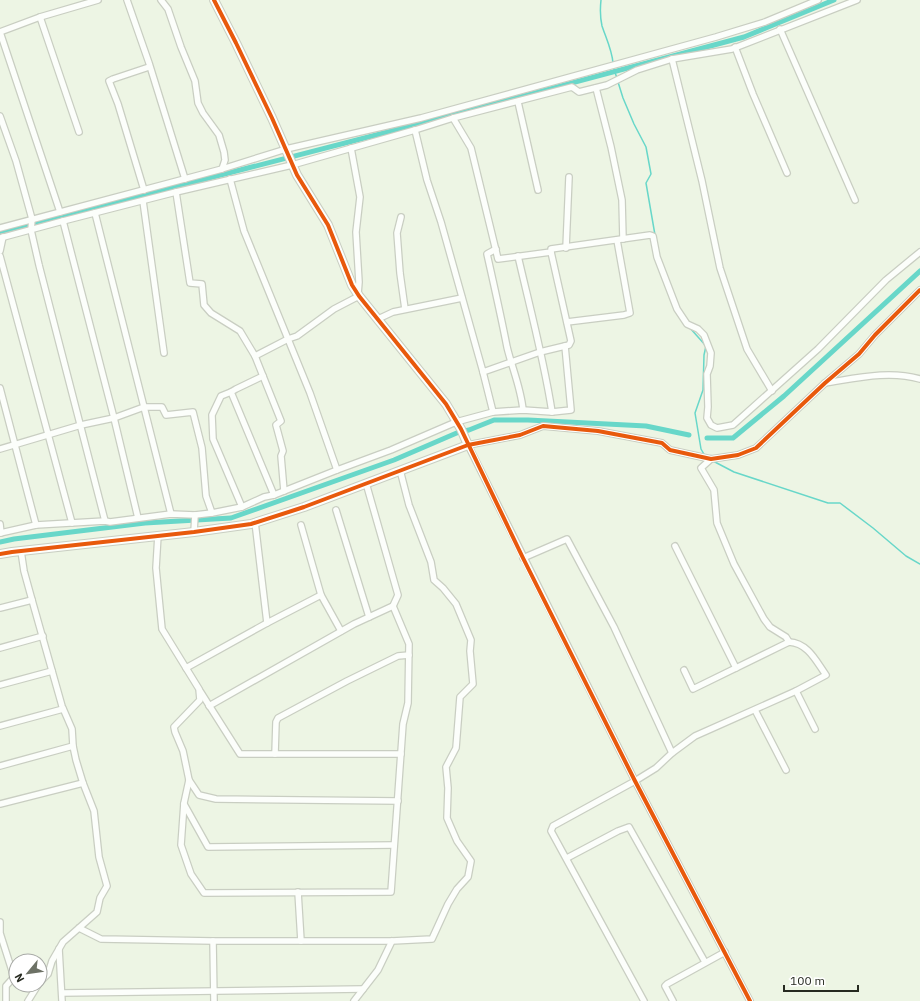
<svg xmlns="http://www.w3.org/2000/svg" width="920" height="1001" font-family="'IBM Plex Sans',sans-serif">
<rect width="100%" height="100%" fill="#edf5e4"/>
<g fill="none" stroke-linecap="round" stroke-linejoin="round">
<!-- stream -->
<g stroke="#68d7c9" stroke-width="1.5">
<path d="M601,0c-1,9 -1,17 1,26 4,12 10,24 11,37"/>
<path d="M613,67l4,11"/>
<path d="M618,82l5,16 11,26 12,23 5,27 -5,9 9,52"/>
<path d="M690,328l16,18 -2,9 -1,35 -8,23 6,36 4,7"/>
<path d="M713,461l21,11 94,31h12l33,25 33,28 14,8"/>
</g>
<!-- canal -->
<g stroke="#68d7c9" stroke-width="5">
<path d="M0,232l407,-105 337,-90 90,-37"/>
<path d="M707,438h26l51,-42 136,-125"/>
<path d="M0,542l14,-3 131,-16 86,-5 163,-58 65,-28 10,-2 25,-10h34l118,6 43,9"/>
</g>
<defs>
<g id="street">
<path d="M127,0l22,63 36,116"/>
<path d="M161,0l7,9 13,38 14,34 3,22 5,10 16,22 5,17 1,8 -3,9"/>
<path d="M40,17l39,115"/>
<path d="M780,29l75,171"/>
<path d="M0,32l60,180"/>
<path d="M0,32l40,-15 58,-17"/>
<path d="M735,47l18,47 34,79"/>
<path d="M672,59l30,122 18,87 27,81 25,42"/>
<path d="M596,88l15,59 11,53 1,39"/>
<path d="M518,102l20,88"/>
<path d="M0,116l16,45 16,58 -1,11 8,35 66,256"/>
<path d="M453,118l18,30 27,111 53,-7v-3l99,-14 3,1 4,21 20,52 10,15 11,5 6,6 7,18 -1,13 -3,8 1,33 -1,11 4,7 6,3 16,-3 85,-76 68,-69 34,-28"/>
<path d="M415,130l12,50 14,42 42,150 57,-20 29,-7 2,-4 -20,-89"/>
<path d="M351,148l9,49 -4,35 3,50 -1,12"/>
<path d="M230,179l14,52 66,162 27,77"/>
<path d="M144,190l-26,-86 -9,-23 4,-2 36,-12"/>
<path d="M176,192l14,91 12,1 2,21 7,8 29,18 15,25 26,65 -5,4 7,26 -2,5 3,35"/>
<path d="M143,201l21,152"/>
<path d="M95,213l76,301"/>
<path d="M401,217l-4,16 3,40 5,36"/>
<path d="M63,221l51,197 24,100"/>
<path d="M0,228l222,-59 64,-20 135,-31 295,-81 49,-15 53,-22"/>
<path d="M0,238l63,-17 113,-29 116,-27 123,-35 38,-12 119,-31 7,5 28,-7 30,-15 35,-11 60,-10 125,-49"/>
<path d="M566,248l3,-71"/>
<path d="M496,249l-9,5c7,31 14,62 20,93 5,21 14,41 16,63"/>
<path d="M0,251l3,-14"/>
<path d="M0,256l72,267"/>
<path d="M518,256c12,52 26,104 34,156"/>
<path d="M378,319l15,-7 69,-14"/>
<path d="M567,322l57,-7 6,-2 -13,-73"/>
<path d="M255,356l33,-17 9,-3 37,-27 25,-13"/>
<path d="M483,372l10,40"/>
<path d="M263,376l-27,13 -5,3 43,103"/>
<path d="M825,383c32,-5 64,-13 95,-4"/>
<path d="M0,388l36,137"/>
<path d="M231,392l-10,4 -9,19 1,24 29,68"/>
<path d="M0,449l81,-24 33,-7 30,-11h18l4,8 27,-3 9,36 4,48 6,17"/>
<path d="M711,459l-10,9 13,22 3,33 17,41 30,55 6,8 16,10 3,5"/>
<path d="M336,510l33,107"/>
<path d="M255,522l12,101 54,-28 20,36"/>
<path d="M0,524l1,9"/>
<path d="M301,525l20,70"/>
<path d="M194,532l1,-17"/>
<path d="M0,533l36,-8 69,-4 5,1 61,-8 24,1 17,-2 30,-6 22,-10 10,-2 63,-25 54,-20 65,-28 37,-10 30,-2 29,2 19,-2 -6,-64"/>
<path d="M158,535l-2,33 6,61 37,60 1,11 -26,27 1,5 8,19 6,29 -5,23 -3,42 10,29 13,19 187,-1 12,-168 5,-21 1,-59 -16,-38 5,-11 -32,-112"/>
<path d="M675,546l61,122"/>
<path d="M21,551l3,20 8,29 30,106 10,23 1,17 3,14 7,23 11,28 5,46 8,29 -7,12 -3,14 -34,30 -11,19 -4,13 -8,8"/>
<path d="M523,558l44,-19 47,88 58,126"/>
<path d="M0,608l32,-8"/>
<path d="M0,648l43,-12"/>
<path d="M186,668l81,-45"/>
<path d="M0,685l52,-14"/>
<path d="M200,691l40,63h161"/>
<path d="M796,691l19,38"/>
<path d="M209,706l145,-82 39,-18"/>
<path d="M755,710l31,60"/>
<path d="M0,726l63,-17"/>
<path d="M275,754l1,-32 2,-4 69,-37 51,-25 11,-1"/>
<path d="M0,766l73,-20"/>
<path d="M189,780l10,15 17,4 182,2"/>
<path d="M0,804l83,-21"/>
<path d="M184,804l24,43 186,-2"/>
<path d="M567,858l51,-27 11,-4 76,135"/>
<path d="M298,892l3,49"/>
<path d="M0,922v11l14,44 -8,9v15"/>
<path d="M79,928l22,11 112,2h179l40,-2 16,-35 9,-15 11,-12 3,-16 -14,-20 -10,-23 1,-30 -2,-21 10,-19 4,-51 13,-13 -3,-33 1,-11 -15,-36 -13,-16 -9,-8 -3,-18 -22,-57 -9,-35"/>
<path d="M213,941l1,60"/>
<path d="M59,949l3,52"/>
<path d="M62,993l301,-4"/>
<path d="M28,1001l10,-16"/>
<path d="M354,1001l24,-31 14,-29"/>
<path d="M644,1001l-93,-170 2,-5 82,-45 21,-13 16,-15 23,-17 101,-45 30,-16c-10,-14 -18,-32 -37,-33l-96,47 -9,-19"/>
<path d="M673,1001l-8,-15 2,-2 58,-32"/>
<path d="M750,1001l-115,-220 -167,-336 52,-10 23,-9 55,5 64,12 8,7 41,9 27,-4 18,-7 69,-65 34,-29 16,-19 45,-45"/>
</g>
<path id="secondary" d="M0,554l12,-2 182,-20 57,-8 53,-17 164,-62 -7,-16 -15,-25 -87,-108 -7,-11 -24,-60 -31,-50 -25,-57 -36,-75 -22,-43"/>
</defs>
<!-- street casing -->
<use href="#street" stroke="#c9cec2" stroke-width="8"/>
<!-- secondary casing -->
<use href="#secondary" stroke="#c9cec2" stroke-width="10"/>
<!-- street -->
<use href="#street" stroke="#fcfefb" stroke-width="5.5"/>
<!-- secondary -->
<use href="#secondary" stroke="#fcfefb" stroke-width="8"/>
<defs>
<g id="cycleway">
<path d="M214,0l22,43 36,75 25,57 31,50 24,60 7,11 87,108 15,25 62,129 112,223 115,220"/>
<path d="M0,554l12,-2 182,-20 57,-8 53,-17 164,-62 52,-10 23,-9 55,5 64,12 8,7 41,9 27,-4 18,-7 69,-65 34,-29 16,-19 45,-45"/>
</g>
</defs>
<!-- cycleway casing -->
<use href="#cycleway" stroke="#fff" stroke-width="6"/>
<!-- cycleway -->
<use href="#cycleway" stroke="#e8590c" stroke-width="4"/>
</g>
<!-- north arrow -->
<g transform="translate(28 973) rotate(241)"><circle r="19" fill="#ffffff" stroke="#a8aaa6"/>
<path d="M0-3L7 15L0 10L-7 15Z" fill="#6c7165"/>
<text y="-6" font-size="11" font-weight="bold" text-anchor="middle" fill="#262a20">N</text>
</g>
<!-- scale -->
<path d="M784 985v6h74v-6" fill="none" stroke="#262a20" stroke-width="2"/>
<text x="790" y="985" font-size="12" fill="#262a20" stroke="#ffffff" stroke-width="3" paint-order="stroke">100 m</text>
</svg>
